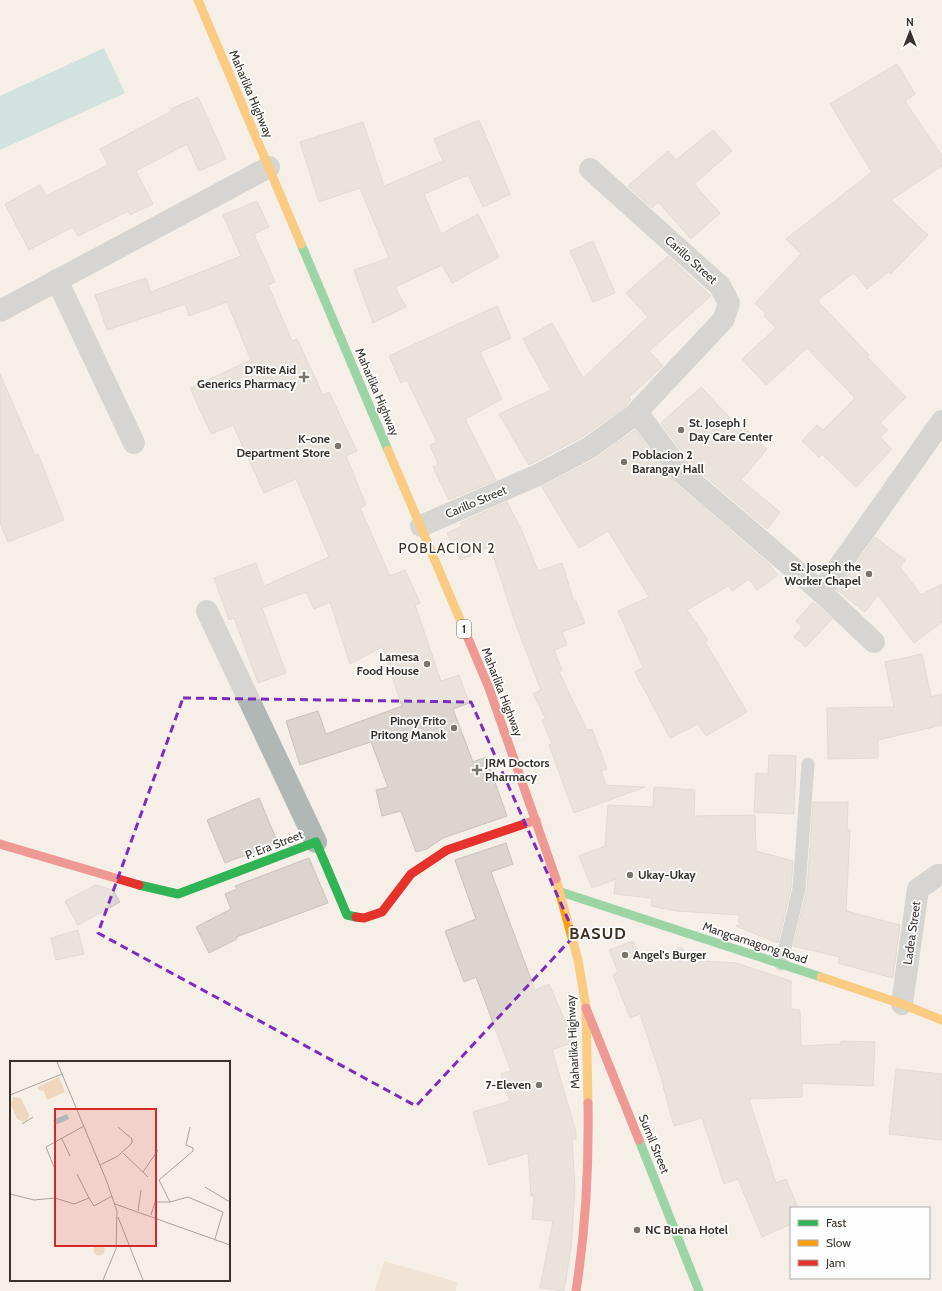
<svg xmlns="http://www.w3.org/2000/svg" width="942" height="1291" font-family="Cabin,sans-serif">
<rect width="100%" height="100%" fill="#f6efe7"/>
<!-- green -->
<path fill="#eed7be" d="M384,1261l74,21 -2,9h-81z"/>
<!-- water -->
<path fill="#a6d2d3" d="M104,48l21,45 -125,57v-54z"/>
<!-- building -->
<g fill="#dcd5cf" stroke="#c9c3bc">
<path d="M897,64l18,30 -10,7 37,55v10l-51,34 37,35 -37,39 -3,-2 -21,17 -13,-16 -37,27 52,55 -2,2 39,40 -26,26 8,7 -8,7 12,12 -36,38 -34,-33 -3,3 -17,-16 15,-16 6,5 32,-32 -48,-50 -41,37 -24,-26 34,-31 -12,-12 2,-2 -11,-11 46,-49 -15,-15 86,-67 -42,-68z"/>
<path d="M198,97l28,62 -27,12 -12,-27 -51,27 17,33 -23,11 -2,-4 -50,25 -5,-9 -44,23 -24,-46 35,-19 6,11 62,-31 -8,-16 72,-38 -1,-2z"/>
<path d="M479,120l31,74 -27,13 -15,-32 -44,19 17,40 37,-20 21,43 -47,26 -10,-18 -47,22 11,20 -33,16 -19,-53 35,-12 -29,-70 -41,14 -19,-60 63,-20 21,64 59,-25 -9,-22z"/>
<path d="M713,130l19,21 -38,33 26,29 -29,26 -33,-37 -6,6 -24,-22 40,-35 8,9z"/>
<path d="M257,201l12,26 -15,7 21,48 -7,3 24,56 5,-2 26,56 6,-3 28,59 -11,5 20,49 -6,3 30,68 15,-6 15,33 -5,2 26,76 18,-6 10,28 -16,6 20,53 13,-5 21,59 -64,22 -16,11 -11,3 -15,-41 -19,5 -6,-26 12,-3 -17,-45 -71,23 -14,-44 32,-10 8,23 76,-28 -20,-59 -32,17 -20,-62 -16,7 -8,-17 -44,16 24,65 -28,10 -24,-65 -5,2 -15,-42 42,-15 8,23 65,-29 -33,-78 -32,14 -31,-68 -22,9 -21,-46 61,-28 -24,-58 -38,14 -4,-12 -78,26 -12,-35 51,-17 5,14 90,-36 -18,-41z"/>
<path d="M593,241l22,52 -22,9 -23,-51z"/>
<path d="M668,256l43,40 -62,55 14,15 -34,31 2,2 -6,8 -43,30 -53,28 -30,-51 52,-24 -28,-51 29,-16 31,55 65,-61 -22,-24z"/>
<path d="M497,306l14,32 -31,14 22,47 -37,20 31,61 -47,20 -16,-33 5,-3 -8,-19 7,-3 -30,-62 -6,3 -12,-27z"/>
<path d="M0,374l35,81 3,-1 26,66 -56,22 -8,-19z"/>
<path d="M701,387l42,45 2,-3 22,20 -26,31 39,32 -13,17 -76,-65 -30,-41z"/>
<path d="M635,430l39,52 96,83 8,10 -21,15 -8,-11 -17,12 -4,-5 -41,24 21,30 -3,2 42,70 -41,24 -8,-12 -28,14 -35,-66 8,-5 -25,-56 31,-14 -41,-66 -29,17 -37,-61 53,-28z"/>
<path d="M507,502l15,29 16,40 24,-8 12,39 2,-1 9,22 -23,9 5,13 -13,5 8,20 -3,2 28,58 5,-1 15,40 -6,2 5,14 39,2 -71,26 -25,-68 3,-1 -10,-24 4,-1 -13,-25 8,-4 -25,-65 -26,-79 -29,14 -14,-27 15,-7 -2,-3z"/>
<path d="M875,537l30,23 -5,7 21,28 21,-11v38l-28,21 -36,-48 -13,17 -28,-22z"/>
<path d="M813,602l19,17 -26,28 -12,-10 8,-10 -6,-6z"/>
<path d="M922,654l9,43 11,-3v31l-64,15v18l-50,1 -1,-51 67,-1 -9,-45z"/>
<path d="M769,755l27,1 -2,58 -40,-2 2,-39 12,1z"/>
<path d="M654,787l41,3 -1,26 61,-1 1,36 37,10 -2,27 -13,55 -42,-17 7,-3 -5,-1 2,-7 -64,-4 -25,-5 1,-8 -38,-4 2,-15 -24,9 -13,-32 26,-10 3,-41 45,2z"/>
<path d="M259,798l19,45 -53,20 -18,-43z"/>
<path d="M813,802h35l-1,28h3l-4,81 54,14 -7,53 -55,-15 2,-6 -47,-11 14,-56z"/>
<path d="M506,843l7,21 -22,8 44,118 14,-6 25,58 -22,8 24,82v7l-4,1 3,48 -4,60 -7,43 -24,-3 13,-67 -21,-2 2,-23h-3l-3,-43 -39,12 -16,-53 37,-11 -9,-27 10,-3 -35,-94 -12,5 -19,-51 31,-12 -21,-59z"/>
<path d="M309,858l19,45 -92,34 1,2 -28,14 -13,-26 35,-18 -6,-15 12,-5 -2,-3z"/>
<path d="M96,885l17,5 7,12 -42,23 -13,-24z"/>
<path d="M78,930l6,24 -28,6 -5,-22z"/>
<path d="M633,941l9,22 40,-16 6,13 48,3 55,18v28l9,1 1,36 40,-2v-3l34,1 -2,44 -71,-3v14l-53,2 27,84 10,-4 12,29h-7v16l-29,13 -24,-58 -14,5 -22,-66 -28,8 -11,-40h1l-24,-72 -10,4 -17,-43 5,-3 -9,-22z"/>
<path d="M896,1069l46,5v66l-53,-6z"/>
</g>
<g fill="none" stroke-linecap="round" stroke-linejoin="round">
<!-- lane -->
<path stroke="#b1b7b5" stroke-width="13" d="M781,964l18,-75 9,-125"/>
<!-- street -->
<g stroke="#b1b7b5" stroke-width="22">
<path d="M57,280l77,163"/>
<path d="M0,311l269,-144"/>
<path d="M633,416l10,4 39,53 139,119 53,50"/>
<path d="M421,526l117,-51 51,-27 44,-32 91,-97 5,-16 -9,-17 -130,-117"/>
<path d="M821,592l121,-171"/>
<path d="M207,611l109,231"/>
<path d="M902,1004l16,-115 20,-14h4"/>
</g>
<!-- fast -->
<g stroke="#30b455" stroke-width="9">
<path d="M301,244l87,206"/>
<path d="M139,885l39,9 138,-52 31,73 9,2"/>
<path d="M561,892l260,85"/>
<path d="M639,1140l60,151"/>
</g>
<!-- slow -->
<g stroke="#ff9f0a" stroke-width="9">
<path d="M198,0l103,244"/>
<path d="M388,450l79,186"/>
<path d="M556,879l22,81 8,47 2,96"/>
<path d="M821,977l81,27 40,16"/>
</g>
<!-- jam -->
<g stroke="#e5322d" stroke-width="9">
<path d="M467,636l22,52 67,191"/>
<path d="M0,844l139,41"/>
<path d="M356,917l8,1 18,-6 29,-38 36,-24 89,-30"/>
<path d="M586,1008l53,132"/>
<path d="M576,1291c10,-63 13,-125 12,-188"/>
</g>
</g>
<!-- marked area -->
<path d="M0 0H942V1291H0ZM183,698l288,4 104,233 -159,171 -318,-173z" fill="#f6efe7" fill-opacity=".55" fill-rule="evenodd"/>
<path fill="none" stroke="#7b2cbf" stroke-width="3" stroke-dasharray="8 5" stroke-linejoin="round" d="M183,698l288,4 104,233 -159,171 -318,-173z"/>
<!-- markers -->
<g fill="#7b746d" stroke="#fefefe" stroke-width="1.5">
<path d="M302 371h4v4h4v4h-4v4h-4v-4h-4v-4h4z"/>
<circle cx="681" cy="430" r="4"/>
<circle cx="338" cy="446" r="4"/>
<circle cx="624" cy="462" r="4"/>
<circle cx="869" cy="574" r="4"/>
<circle cx="427" cy="664" r="4"/>
<circle cx="454" cy="728" r="4"/>
<path d="M475 764h4v4h4v4h-4v4h-4v-4h-4v-4h4z"/>
<circle cx="630" cy="875" r="4"/>
<circle cx="625" cy="955" r="4"/>
<circle cx="539" cy="1085" r="4"/>
<circle cx="637" cy="1230" r="4"/>
</g>
<g text-anchor="middle" stroke-width="3.5" stroke-linejoin="round" paint-order="stroke">
<!-- shield labels -->
<rect fill="#fefefe" stroke="#746f6b" stroke-width="1" x="457" y="620" width="14" height="18" rx="3"/>
<g font-size="11" font-weight="bold" fill="#39322c">
<text x="464" y="633">1</text>
</g>
<!-- street labels -->
<g font-size="12" fill="#39322c" stroke="#fefefe">
<text transform="translate(251 94) rotate(67)" y="4">Maharlika Highway</text>
<text transform="translate(691 260) rotate(42)" y="4">Carillo Street</text>
<text transform="translate(377 392) rotate(67)" y="4">Maharlika Highway</text>
<text transform="translate(476 502) rotate(-23)" y="4">Carillo Street</text>
<text transform="translate(502 692) rotate(69)" y="4">Maharlika Highway</text>
<text transform="translate(274 845) rotate(-21)" y="4">P. Era Street</text>
<text transform="translate(912 933) rotate(-82)" y="4">Ladea Street</text>
<text transform="translate(755 943) rotate(18)" y="4">Mangcamagong Road</text>
<text transform="translate(573 1042) rotate(-93)" y="4">Maharlika Highway</text>
<text transform="translate(654 1144) rotate(68)" y="4">Sumil Street</text>
</g>
<!-- poi labels -->
<g font-size="12" font-weight="bold" fill="#39322c" stroke="#fefefe" text-anchor="end">
<text x="296" y="374">D'Rite Aid<tspan x="296" dy="14">Generics Pharmacy</tspan></text>
<text x="689" y="427" text-anchor="start">St. Joseph I<tspan x="689" dy="14">Day Care Center</tspan></text>
<text x="330" y="443">K-one<tspan x="330" dy="14">Department Store</tspan></text>
<text x="632" y="459" text-anchor="start">Poblacion 2<tspan x="632" dy="14">Barangay Hall</tspan></text>
<text x="861" y="571">St. Joseph the<tspan x="861" dy="14">Worker Chapel</tspan></text>
<text x="419" y="661">Lamesa<tspan x="419" dy="14">Food House</tspan></text>
<text x="446" y="725">Pinoy Frito<tspan x="446" dy="14">Pritong Manok</tspan></text>
<text x="485" y="767" text-anchor="start">JRM Doctors<tspan x="485" dy="14">Pharmacy</tspan></text>
<text x="638" y="879" text-anchor="start">Ukay-Ukay</text>
<text x="633" y="959" text-anchor="start">Angel's Burger</text>
<text x="531" y="1089">7-Eleven</text>
<text x="645" y="1234" text-anchor="start">NC Buena Hotel</text>
</g>
<!-- quarter labels -->
<g font-size="14" letter-spacing="1" fill="#3e3123" stroke="#fefefe">
<text x="447" y="553">POBLACION 2</text>
</g>
<!-- district labels -->
<g font-size="16" font-weight="bold" letter-spacing="1" fill="#3e3123" stroke="#fefefe">
<text x="598" y="939">BASUD</text>
</g>
</g>
<!-- overview -->
<g transform="translate(10 1061)">
<rect width="220" height="220" fill="#f6efe7"/>
<path d="M49,16l6,15 -18,8 -3,-9 -6,-1v-3zM3,36l8,1 8,17 -1,4 -5,3 -6,-3 -6,-14zM83.5 189a5.5 5.5 0 1 1 11 0a5.5 5.5 0 1 1-11 0Z" fill="#eed7be"/>
<path d="M57,53l2,5 -14,6 -2,-5z" fill="#a6d2d3"/>
<path fill="none" stroke="#aaa39c" stroke-width="1" d="M47,1l50,120 10,29 -1,38 -13,31M0,34l52,-21M12,63l11,-7M52,78l8,17M113,92l25,24M90,104l18,-9 14,-13v-4l-14,-12M44,106l-8,-20 38,-21M133,111l15,-22M67,113l12,24M195,126l25,15M0,133l24,6 21,-2 19,6 15,-6 5,8 18,-10M160,141l-11,-22 34,-29v-3l-7,-3 4,-18M105,143l115,41M128,150l3,-21M141,154l4,-13h15l18,-5 35,15 -8,27M108,156l25,63"/>
<path fill="#d62828" fill-opacity="0.15" stroke="#d62828" stroke-width="2" d="M45,48h101v137h-101z"/>
<rect width="220" height="220" fill="none" stroke="#39322c" stroke-width="2"/>
</g>
<!-- legend -->
<rect x="790" y="1207" width="140" height="72" fill="#fefefe" stroke="#afacaa"/>
<rect x="798" y="1220" width="20" height="6" fill="#30b455" stroke="#afacaa"/>
<text x="826" y="1227" font-size="12" fill="#39322c">Fast</text>
<rect x="798" y="1240" width="20" height="6" fill="#ff9f0a" stroke="#afacaa"/>
<text x="826" y="1247" font-size="12" fill="#39322c">Slow</text>
<rect x="798" y="1260" width="20" height="6" fill="#e5322d" stroke="#afacaa"/>
<text x="826" y="1267" font-size="12" fill="#39322c">Jam</text>
<!-- north arrow -->
<g transform="translate(910 32)" stroke="#fefefe" stroke-width="3" paint-order="stroke">
<path d="M0-3L7 15L0 10L-7 15Z" fill="#39322c"/>
<text y="-6" font-size="11" font-weight="bold" text-anchor="middle" fill="#39322c">N</text>
</g>
</svg>
